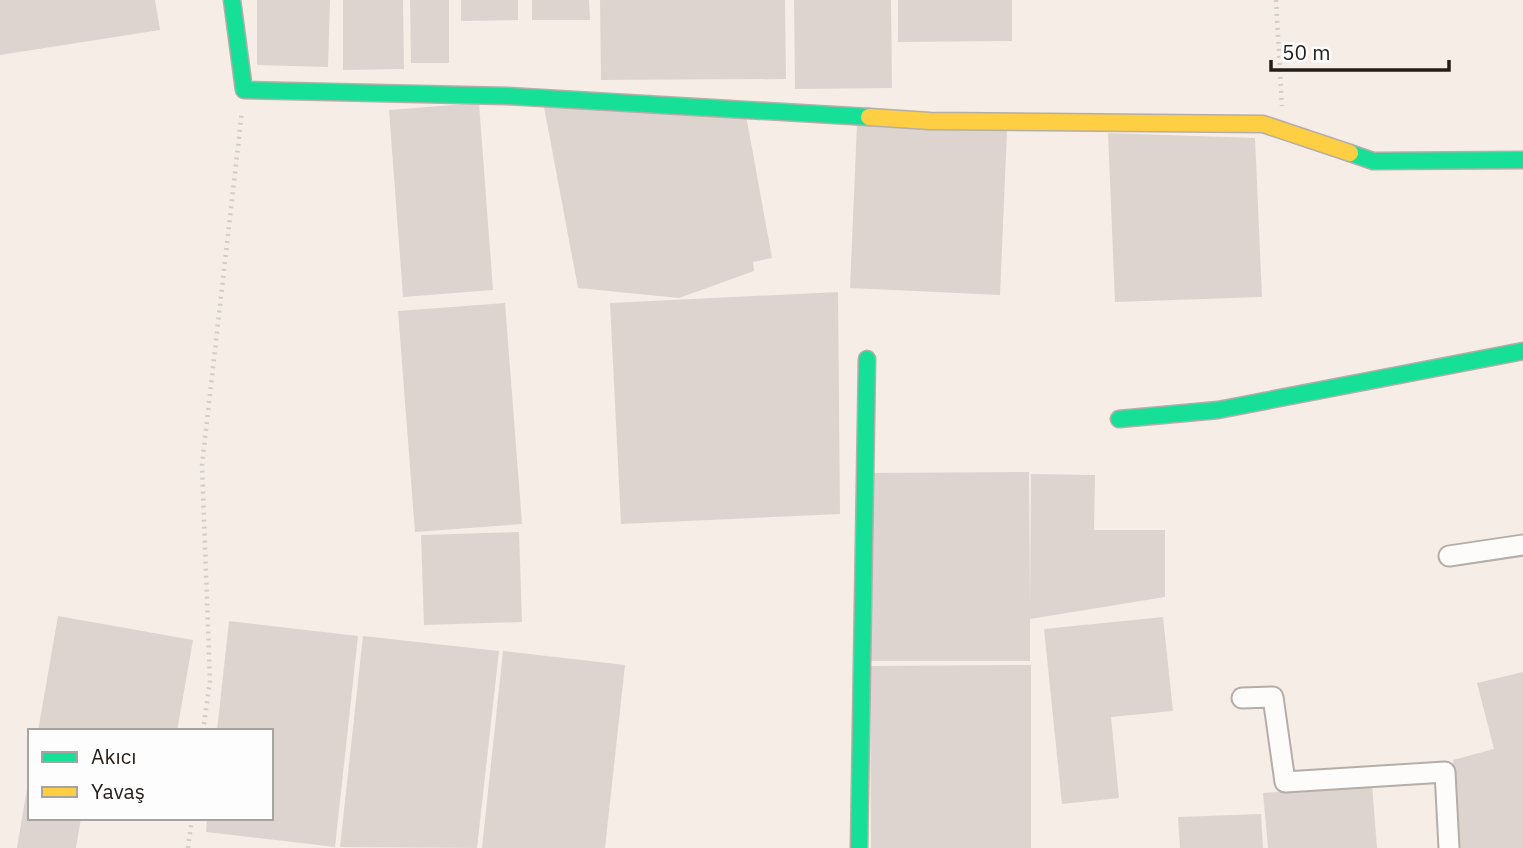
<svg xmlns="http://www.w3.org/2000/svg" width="1523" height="848" font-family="'IBM Plex Sans',sans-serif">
<rect width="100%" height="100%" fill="#f7ede7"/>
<!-- building -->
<g fill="#ddd4d0">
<path d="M0,0h155l5,30 -160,25z"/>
<path d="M257,0h73l-2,67 -71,-2z"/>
<path d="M343,0h60l1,69 -61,1z"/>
<path d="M410,0h39v63h-38z"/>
<path d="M461,0h57v20l-57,1z"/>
<path d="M532,0h57l1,20h-58z"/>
<path d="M600,0h185l1,79 -185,1z"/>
<path d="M794,0h97l1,88 -97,1z"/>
<path d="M898,0h114v41l-114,1z"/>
<path d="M479,103l14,187 -90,7 -14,-187z"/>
<path d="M544,107l202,8 26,143 -19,4 1,9 -75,27 -101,-10z"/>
<path d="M857,124l150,7 -7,164 -150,-7z"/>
<path d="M1108,133l147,5 7,159 -147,5z"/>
<path d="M838,292l2,222 -219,10 -11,-221z"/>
<path d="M505,303l17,221 -107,8 -17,-221z"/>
<path d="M1029,472l1,134 1,-132 64,1 -1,55h71v67l-135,22v42h-160l-1,-188z"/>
<path d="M519,532l3,90 -98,3 -3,-90z"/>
<path d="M58,616l135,24 -16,91h-139z"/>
<path d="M1163,617l10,94 -62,6 8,81 -57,6 -18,-175z"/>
<path d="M229,621l129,15 -23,211 -129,-15 1,-14h64v-87h-54z"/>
<path d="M363,636l136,15 -22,197 -137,-1z"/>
<path d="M503,651l122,14 -20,183h-123z"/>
<path d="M1031,665v183h-160l-1,-182z"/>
<path d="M1523,672v176h-67l-3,-88 41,-11 -17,-66z"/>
<path d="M28,783h2v35h51l-5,30h-59z"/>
<path d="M1372,785l5,63h-109l-5,-55z"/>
<path d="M1261,814l2,34h-83l-2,-31z"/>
</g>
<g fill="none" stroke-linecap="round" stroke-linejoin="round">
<defs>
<g id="street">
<path d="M1449,556l74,-11"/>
<path d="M1242,698l31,-1 12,85 160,-10 4,76"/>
</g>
<g id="fast">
<path d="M232,0l12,90 263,6 362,21"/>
<path d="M1350,153l23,8 150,-1"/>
<path d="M1119,419l99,-9 305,-59"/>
<path d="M859,848l8,-489"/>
</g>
<path id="slow" d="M869,117l61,4 333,3 87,29"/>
</defs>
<!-- street casing -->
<use href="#street" stroke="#b5ada8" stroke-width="23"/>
<!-- fast casing -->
<use href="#fast" stroke="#b5ada8" stroke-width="19"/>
<!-- slow casing -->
<use href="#slow" stroke="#b5ada8" stroke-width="19"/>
<!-- path -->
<g stroke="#d0cdca" stroke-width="4.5" stroke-dasharray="2 5" stroke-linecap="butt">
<path d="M1276,0l6,106"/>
<path d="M203,731l7,-50 -8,-216 40,-354"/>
<path d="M188,848l4,-30"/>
</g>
<!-- street -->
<use href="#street" stroke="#fefcfb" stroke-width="19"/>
<!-- fast -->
<use href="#fast" stroke="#16e098" stroke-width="16"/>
<!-- slow -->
<use href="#slow" stroke="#ffcf43" stroke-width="16"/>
</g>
<!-- legend -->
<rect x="28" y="729" width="245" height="91" fill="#fdfdfd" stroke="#a7a3a1" stroke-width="2"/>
<rect x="42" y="752" width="35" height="10" fill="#16e098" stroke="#a7a3a1" stroke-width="2"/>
<text x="91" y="764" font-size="21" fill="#251d18">Akıcı</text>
<rect x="42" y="787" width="35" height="10" fill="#ffcf43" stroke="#a7a3a1" stroke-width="2"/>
<text x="91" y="799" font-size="21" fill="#251d18">Yavaş</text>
<!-- scale -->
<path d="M1271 60v10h178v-10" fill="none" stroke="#251d18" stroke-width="3.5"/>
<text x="1282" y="60" font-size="21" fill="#251d18" stroke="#fdfdfd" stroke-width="5" paint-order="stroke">50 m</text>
</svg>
